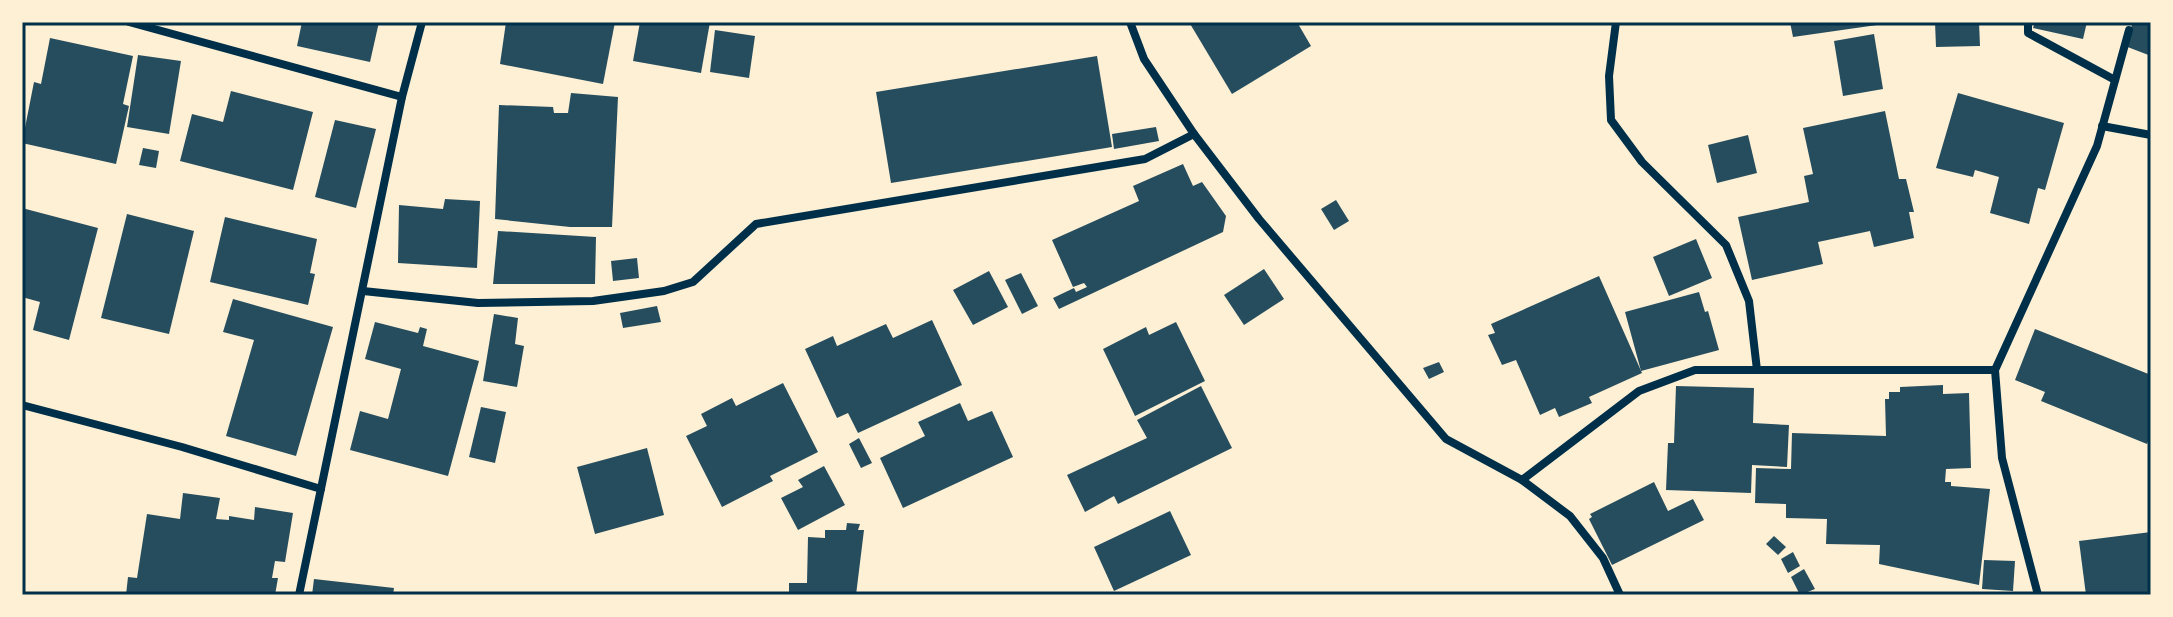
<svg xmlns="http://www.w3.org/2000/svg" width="2173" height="617" font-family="Roboto,sans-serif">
<rect width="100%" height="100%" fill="#fdf0d5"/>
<!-- building -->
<g fill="#264d5e">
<path d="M302,22h77l-9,40 -73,-16z"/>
<path d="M506,22h109l-12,62 -103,-20z"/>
<path d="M640,22h70l-9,51 -68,-12z"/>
<path d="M1189,22h108l14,24 -79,48z"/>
<path d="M1790,22h94v2l-91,13z"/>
<path d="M1935,22h44l1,24 -44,1z"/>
<path d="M2035,22h52l-4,17 -50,-11z"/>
<path d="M2151,22v34l-26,-10 7,-21 -7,-3z"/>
<path d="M715,30l40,6 -6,42 -39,-6z"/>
<path d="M1874,34l9,55 -40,7 -9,-55z"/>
<path d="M50,38l83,18 -10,48 6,2 -13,58 -94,-21 12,-61 7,2z"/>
<path d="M138,55l43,6 -12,73 -42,-7z"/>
<path d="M1097,56l15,91 -221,36 -15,-91z"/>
<path d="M231,91l82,21 -20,78 -113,-29 12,-47 31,8z"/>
<path d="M571,93l47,4 -6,130h-42l-75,-8 4,-114 54,2 1,6h14z"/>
<path d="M1958,93l106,30 -19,67 -7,-2 -9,36 -39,-11 9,-36 -24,-7 -2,7 -37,-9z"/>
<path d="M1885,111l14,68h7l8,33h-5l5,26 -40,9 -4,-16 -52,11 5,22 -71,16 -14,-63 71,-15 -5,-26 9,-2 -10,-46z"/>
<path d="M335,120l41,9 -20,79 -41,-11z"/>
<path d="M1156,127l3,14 -45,8 -2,-15z"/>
<path d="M1748,135l9,38 -40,10 -9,-38z"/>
<path d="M143,148l16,3 -3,17 -17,-3z"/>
<path d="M1183,164l10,22 9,-4 24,34 -3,16 -164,77 -6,-11 21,-10 2,4 11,-5 -3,-4 -11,4 -21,-47 87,-39 -6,-15z"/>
<path d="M445,199l35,2 -3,67 -79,-5 1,-58 44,4z"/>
<path d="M1336,200l13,21 -15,9 -13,-21z"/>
<path d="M22,208l76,20 -29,112 -36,-10 7,-28 -18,-5z"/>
<path d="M127,214l67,17 -25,103 -68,-16z"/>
<path d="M225,217l92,22 -7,34 5,1 -7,31 -98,-23z"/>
<path d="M498,231l98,6 -1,47h-102z"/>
<path d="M1696,239l16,39 -43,18 -16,-39z"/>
<path d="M637,258l2,20 -26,3 -2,-20z"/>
<path d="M1264,269l20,30 -40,26 -20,-30z"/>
<path d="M989,271l19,36 -35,18 -20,-35z"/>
<path d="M1021,273l17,33 -16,8 -17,-34z"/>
<path d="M1599,276l43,97 -53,24 3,6 -33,14 -4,-9 -15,7 -24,-55 -14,5 -14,-30 7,-2 -4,-9z"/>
<path d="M1699,292l6,20 3,-1 11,39 -78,21 -16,-59z"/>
<path d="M233,299l100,28 -37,129 -70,-20 28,-96 -31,-8z"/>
<path d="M657,306l4,16 -38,6 -3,-15z"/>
<path d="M494,314l24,4 -3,26 9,2 -7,41 -34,-6z"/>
<path d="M932,320l30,65 -104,48 -10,-20 -11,5 -32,-69 28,-13 4,10 49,-22 7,14z"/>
<path d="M375,322l43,11 2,-6 7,2 -4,17 56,15 -31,115 -98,-26 10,-39 28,8 13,-50 -36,-10z"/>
<path d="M1176,322l29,59 -70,35 -32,-67 43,-22 3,8z"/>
<path d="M2035,329l116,46v60l-4,9 -106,-43 4,-9 -30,-12z"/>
<path d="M1439,362l5,10 -15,7 -6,-11z"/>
<path d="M783,383l35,69 -48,24 3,5 -51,26 -36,-71 21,-10 -6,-12 31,-16 4,8z"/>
<path d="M1943,385v9l26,-1 2,75 -25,1 -1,13h6v4l39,3 -11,96 -100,-21 1,-19 -54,-1 1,-25 -41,-1v-14l-31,-1 1,-35 35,1 1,-36 94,3 -1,-37h4v-7h11v-5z"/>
<path d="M1201,386l31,62 -114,56 -4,-8 -29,16 -18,-37 80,-37 -10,-18z"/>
<path d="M1676,386l78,2 -1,35 36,2 -2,42 -35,-2 -1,28 -85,-3 2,-47h6z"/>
<path d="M960,403l8,18 24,-10 21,46 -110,51 -23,-50 45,-22 -7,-14z"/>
<path d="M481,407l25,5 -11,51 -26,-6z"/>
<path d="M859,438l13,25 -11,5 -12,-24z"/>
<path d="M647,448l17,67 -69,19 -18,-67z"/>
<path d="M824,466l21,39 -47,25 -17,-32 22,-11 -5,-7z"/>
<path d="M1654,482l14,29 25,-12 11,21 -92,45 -23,-46 3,-2 -2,-3z"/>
<path d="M183,493l37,5 -4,21 13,1v-4l25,4 1,-13 38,6 -8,49 -10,-1 -3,17h6l-3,17h-149l2,-18 9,1 10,-64 33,5z"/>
<path d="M1170,511l21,44 -77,36 -20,-44z"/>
<path d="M847,523l13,1 -2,6h6l-8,65h-67v-12h18l1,-46 17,1v-8h21z"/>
<path d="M2151,532v63h-65l-7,-54z"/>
<path d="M1774,536l12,11 -8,8 -12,-11z"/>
<path d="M1793,552l7,14 -12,7 -7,-14z"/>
<path d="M1984,560l31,1 -2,30 -31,-2z"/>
<path d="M1804,569l11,20 -15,6 -9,-18z"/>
<path d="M314,579l80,9 -1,7h-81z"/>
</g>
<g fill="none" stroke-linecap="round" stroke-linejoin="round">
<!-- minor -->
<g stroke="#003049" stroke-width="8">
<path d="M129,22l273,75"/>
<path d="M1130,22l14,37 50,75 65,85 187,220 76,41 48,36 33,42 17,37"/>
<path d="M1616,22l-7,54 2,44 31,42 84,83 23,56 8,69"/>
<path d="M2028,22v11l87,47"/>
<path d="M2102,126l49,9"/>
<path d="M363,291l115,12 115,-2 71,-10 29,-9 63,-58 389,-65 49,-25"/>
<path d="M22,405l160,42 139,42"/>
<path d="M1522,480l117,-89 56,-21h300"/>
<path d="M299,595l103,-498 20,-75"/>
<path d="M2038,595l-36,-137 -7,-88 102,-224 32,-116"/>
</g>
</g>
<!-- border -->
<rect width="2173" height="617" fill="none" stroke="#fdf0d5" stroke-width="48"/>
<rect x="24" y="24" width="2125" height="569" fill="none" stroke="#003049" stroke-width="3"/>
</svg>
